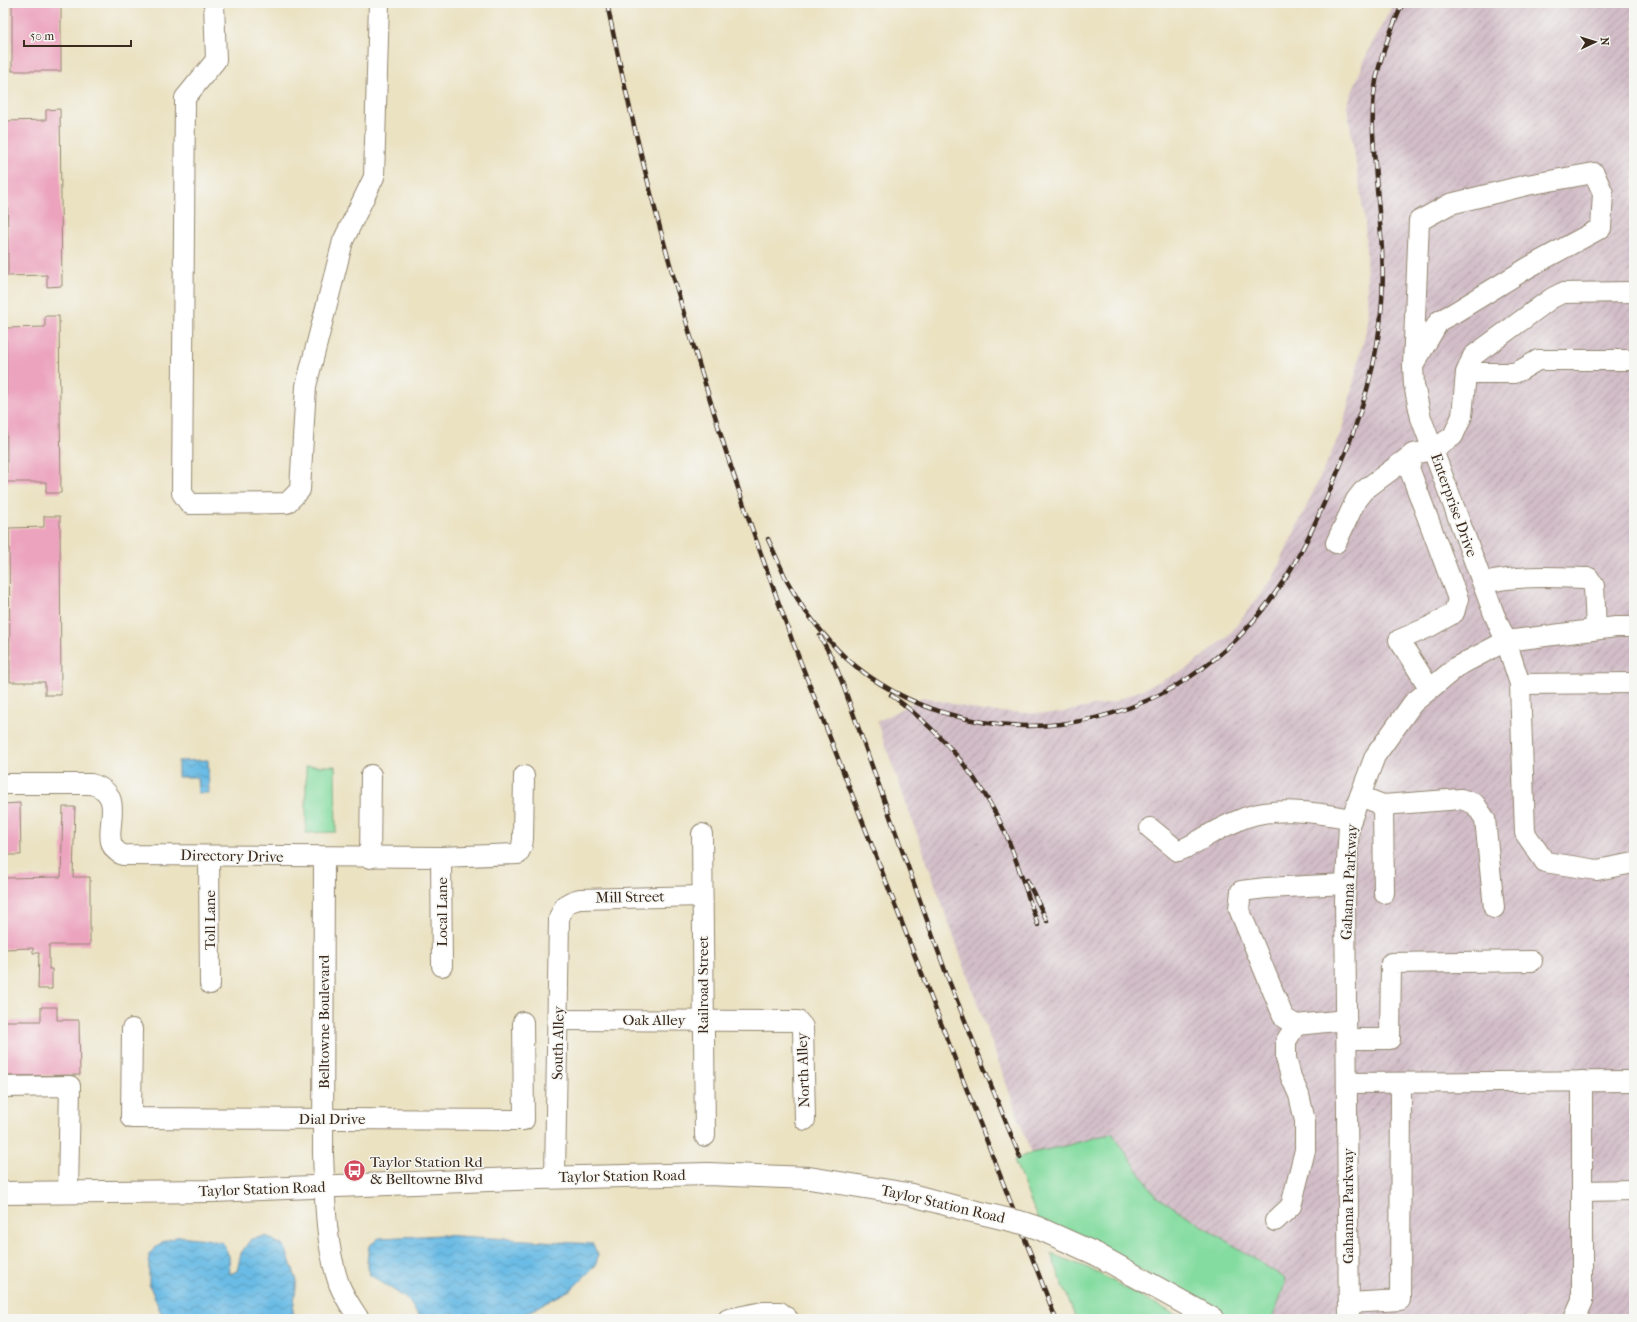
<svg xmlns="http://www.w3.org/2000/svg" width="1637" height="1322" font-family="'IM FELL French Canon',serif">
<defs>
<pattern id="industrial-furrows" width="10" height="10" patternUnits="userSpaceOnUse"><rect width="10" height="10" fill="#d2bdc7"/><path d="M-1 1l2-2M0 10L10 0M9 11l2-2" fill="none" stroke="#ac9aa1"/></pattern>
<pattern id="water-waves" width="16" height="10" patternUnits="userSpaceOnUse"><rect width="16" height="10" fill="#6abbe5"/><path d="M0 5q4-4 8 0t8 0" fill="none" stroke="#5898b9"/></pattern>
</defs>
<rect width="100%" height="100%" fill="#f6f6f2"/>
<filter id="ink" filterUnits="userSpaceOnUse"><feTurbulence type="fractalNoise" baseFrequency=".025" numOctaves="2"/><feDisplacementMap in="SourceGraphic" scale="8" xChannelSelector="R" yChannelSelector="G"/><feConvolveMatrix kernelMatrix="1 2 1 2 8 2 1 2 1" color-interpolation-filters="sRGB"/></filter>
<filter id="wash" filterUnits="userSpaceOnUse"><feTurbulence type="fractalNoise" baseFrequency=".012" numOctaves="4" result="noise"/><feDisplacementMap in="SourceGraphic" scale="16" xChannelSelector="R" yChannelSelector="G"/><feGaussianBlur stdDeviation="0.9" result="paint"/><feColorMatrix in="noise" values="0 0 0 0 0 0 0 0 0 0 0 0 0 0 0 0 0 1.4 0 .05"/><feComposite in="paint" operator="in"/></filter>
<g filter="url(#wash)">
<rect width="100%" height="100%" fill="#ebe2c2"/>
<!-- industrial -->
<path fill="url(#industrial-furrows)" d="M1394,3h240v1316h-361l13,-40 -130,-83 -44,-63 -47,13 -34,7 -154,-431 46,-25 59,14 71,3 61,-12 73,-33 40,-32 46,-59 69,-148 26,-108 -3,-99 -18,-118 23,-58z"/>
<!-- grass -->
<g fill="#84dca0" stroke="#60835f">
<path d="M306,766h29l1,66 -30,1z"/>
<path d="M1112,1133l44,63 130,83 -13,40h-37l-142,-73 -55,-24 -25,-62 17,-7 34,-7z"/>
<path d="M1051,1254l37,14 96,51h-108z"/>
</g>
<!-- water -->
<g fill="url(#water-waves)" stroke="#527282">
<path d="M208,760l1,33h-11l-1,-16h-19v-16z"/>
<path d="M441,1235l152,9 5,11 -2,10 -24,24 -57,30h-95l-11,-18 -14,-10 -25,-16 -3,-13 2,-16 10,-8z"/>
<path d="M179,1236l27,3 17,4 6,13 1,18 7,-3 4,-18 10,-14 15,-3 19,11 12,34 -4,29 1,9h-123l-10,-6 -12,-29v-30l13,-12z"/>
</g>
<g id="blocks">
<!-- building -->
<g fill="#eca3be">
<rect x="12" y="3" width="49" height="68"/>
<path d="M60,109l2,177 -15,1v-12l-39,1 -1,-155 39,-1v-10z"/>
<path d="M45,316h14l2,177h-15v-11h-39l-1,-154 39,-1z"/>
<path d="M44,516h16l1,179h-16v-13h-35l-1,-154 35,-1z"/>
<path d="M20,803l1,52h-18v-51z"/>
<path d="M63,807h12l-2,70h17v68h-41v24h3v20h-14l1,-36h-6v-5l-30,1v-71l58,-1z"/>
<path d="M41,1007h16v13h22l1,55 -77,1v-55h38z"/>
</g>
</g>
</g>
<g filter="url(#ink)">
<use href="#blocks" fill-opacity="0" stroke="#938670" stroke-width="1"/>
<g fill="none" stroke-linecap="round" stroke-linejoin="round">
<defs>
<g id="minor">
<path d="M214,3l2,57 -31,38 -3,395 8,11 97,-1 13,-13 6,-104 37,-145 31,-64 5,-174"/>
<path d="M1413,366l26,-45 15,-8 75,-46 72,-39 2,-35 -9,-20 -67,12 -77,19 -31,17 -6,145 1,19 7,33 73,196 12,27 14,43 5,149 20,29 52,8 37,-7"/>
<path d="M1466,373h48l7,-3 17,-10h96"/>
<path d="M1336,543l20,-43 7,-9 50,-37"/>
<path d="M1483,583c37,-8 68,-6 106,-5l5,8 2,43"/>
<path d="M1520,684l114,-1"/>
<path d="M1430,689l-31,-49 30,-13 25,-14 4,-14 -49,-131 4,-14 20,-4 20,-14 9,-20 4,-43 7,-17 79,-58 10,-5 72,-1"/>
<path d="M3,784h88c44,12 0,58 32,71l318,2 77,-3 4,-8 1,-7 1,-63"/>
<path d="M1360,796l23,9 78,-6 14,5 10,15 9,89"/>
<path d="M1383,805l1,88"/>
<path d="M1150,828l28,23c9,-3 15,-7 24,-12 11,-7 23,-13 35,-18 34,-16 79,-9 114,-2"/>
<path d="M702,834l3,302"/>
<path d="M209,856l1,128"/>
<path d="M441,857l1,109"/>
<path d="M324,858l-1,296c2,43 2,89 16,130 5,13 13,24 20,35"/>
<path d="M370,858l1,-83"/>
<path d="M1346,884l-80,4 -25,3 -2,18 45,109 12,7 50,-5"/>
<path d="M558,1020l240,1 5,6 2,93"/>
<path d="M132,1029l-1,89 393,2 -1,-98"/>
<path d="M1347,1039h43l1,-76 141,-2"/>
<path d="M1347,1083l287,-2"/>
<path d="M3,1087l67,-1 -2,106"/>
<path d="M555,1178l4,-259c4,-13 7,-17 21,-20l122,-3"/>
<path d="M1582,1191l52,-1"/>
<path d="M1275,1221l16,-15 14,-56v-29l-6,-26 -8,-18 -5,-19v-17l10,-16"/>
<path d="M1349,1303l51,-3 1,-217"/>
<path d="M728,1319l35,-7h17l8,7"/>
<path d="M1349,1319l-4,-419 4,-75 26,-69 38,-53 45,-37 48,-25 110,-14h18"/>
<path d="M1574,1319l8,-18v-220"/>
</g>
<g id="major">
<path d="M3,1193l210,-2 326,-13 169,-4 101,4 99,16 52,14"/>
<path d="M1096,1254l117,65"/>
</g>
</defs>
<!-- minor casing -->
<use href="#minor" stroke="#938670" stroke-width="22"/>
<!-- major casing -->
<use href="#major" stroke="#938670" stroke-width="24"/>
<!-- minor -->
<use href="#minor" stroke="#fff" stroke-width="20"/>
<!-- major -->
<use href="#major" stroke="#fff" stroke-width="22"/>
<defs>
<g id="rail">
<path d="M607,3c28,140 66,280 109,416 22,75 50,148 76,221l264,679"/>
<path d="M768,539l19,42 16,27"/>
<path d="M800,604c15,19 28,38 46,54 57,51 139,75 215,66 97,-12 173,-65 225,-147 20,-31 35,-67 50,-101 24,-57 43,-114 46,-176 3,-46 -4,-91 -7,-136 -2,-26 -4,-52 0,-77 4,-29 16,-58 28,-84"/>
<path d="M820,636l14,26 8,20 105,294 73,181"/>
<path d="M891,695c51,37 92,86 117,144 11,28 20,58 30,86"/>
<path d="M1027,880l20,41"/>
</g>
</defs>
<!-- rail casing -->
<use href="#rail" stroke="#3b2a1e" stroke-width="4.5"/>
<!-- rail -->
<use href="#rail" stroke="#f6f6f2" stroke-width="3" stroke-dasharray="9" stroke-linecap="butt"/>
<defs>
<path id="major-bridge" d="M960,1208l63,15 15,5 58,26"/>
</defs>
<!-- major-bridge casing -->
<use href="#major-bridge" stroke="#938670" stroke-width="24" stroke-linecap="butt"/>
<!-- major-bridge -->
<use href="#major-bridge" stroke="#fff" stroke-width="22"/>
</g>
</g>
<!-- icons -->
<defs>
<symbol id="bus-disc" viewBox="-11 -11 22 22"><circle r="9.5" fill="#d1495b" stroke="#f6f6f2"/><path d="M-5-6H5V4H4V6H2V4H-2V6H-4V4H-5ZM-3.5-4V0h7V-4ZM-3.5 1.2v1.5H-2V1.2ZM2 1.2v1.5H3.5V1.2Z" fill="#fff"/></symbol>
</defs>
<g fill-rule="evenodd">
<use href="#bus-disc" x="342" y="1158" width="25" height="25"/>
</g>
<g text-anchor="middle" stroke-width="3" stroke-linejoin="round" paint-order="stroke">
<!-- street labels -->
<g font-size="15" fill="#3b2a1e" stroke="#f6f6f2">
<text transform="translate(1454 505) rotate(70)" y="5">Enterprise Drive</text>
<text transform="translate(232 856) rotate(1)" y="5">Directory Drive</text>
<text transform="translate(1349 882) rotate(-87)" y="5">Gahanna Parkway</text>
<text transform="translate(630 897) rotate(-1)" y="5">Mill Street</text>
<text transform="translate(442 912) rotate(-90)" y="5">Local Lane</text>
<text transform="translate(210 920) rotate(-90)" y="5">Toll Lane</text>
<text transform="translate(703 985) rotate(-90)" y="5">Railroad Street</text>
<text x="654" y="1025">Oak Alley</text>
<text transform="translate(324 1022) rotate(-90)" y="5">Belltowne Boulevard</text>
<text transform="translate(558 1043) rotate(-89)" y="5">South Alley</text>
<text transform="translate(803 1070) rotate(-92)" y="5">North Alley</text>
<text x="332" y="1124">Dial Drive</text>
<text transform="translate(622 1176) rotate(-1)" y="5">Taylor Station Road</text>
<text transform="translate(262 1189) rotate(-2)" y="5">Taylor Station Road</text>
<text transform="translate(943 1204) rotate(13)" y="5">Taylor Station Road</text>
<text transform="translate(1348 1206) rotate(-90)" y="5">Gahanna Parkway</text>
</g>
<!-- poi labels -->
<g font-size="15" fill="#3b2a1e" stroke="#f6f6f2" text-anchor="start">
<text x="370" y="1167">Taylor Station Rd<tspan x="370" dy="17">&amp; Belltowne Blvd</tspan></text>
</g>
</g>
<!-- margin -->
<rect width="1637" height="1322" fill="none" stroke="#f6f6f2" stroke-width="16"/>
<!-- north arrow -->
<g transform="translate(1595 42) rotate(86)" stroke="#f6f6f2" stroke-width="3" paint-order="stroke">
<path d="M0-3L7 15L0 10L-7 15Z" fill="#3b2a1e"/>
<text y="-6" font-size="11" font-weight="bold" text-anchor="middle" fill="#3b2a1e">N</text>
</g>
<!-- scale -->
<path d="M24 40v6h107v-6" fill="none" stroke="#3b2a1e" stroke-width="2"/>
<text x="30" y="40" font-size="12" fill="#3b2a1e" stroke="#f6f6f2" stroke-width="3" paint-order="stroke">50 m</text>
</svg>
